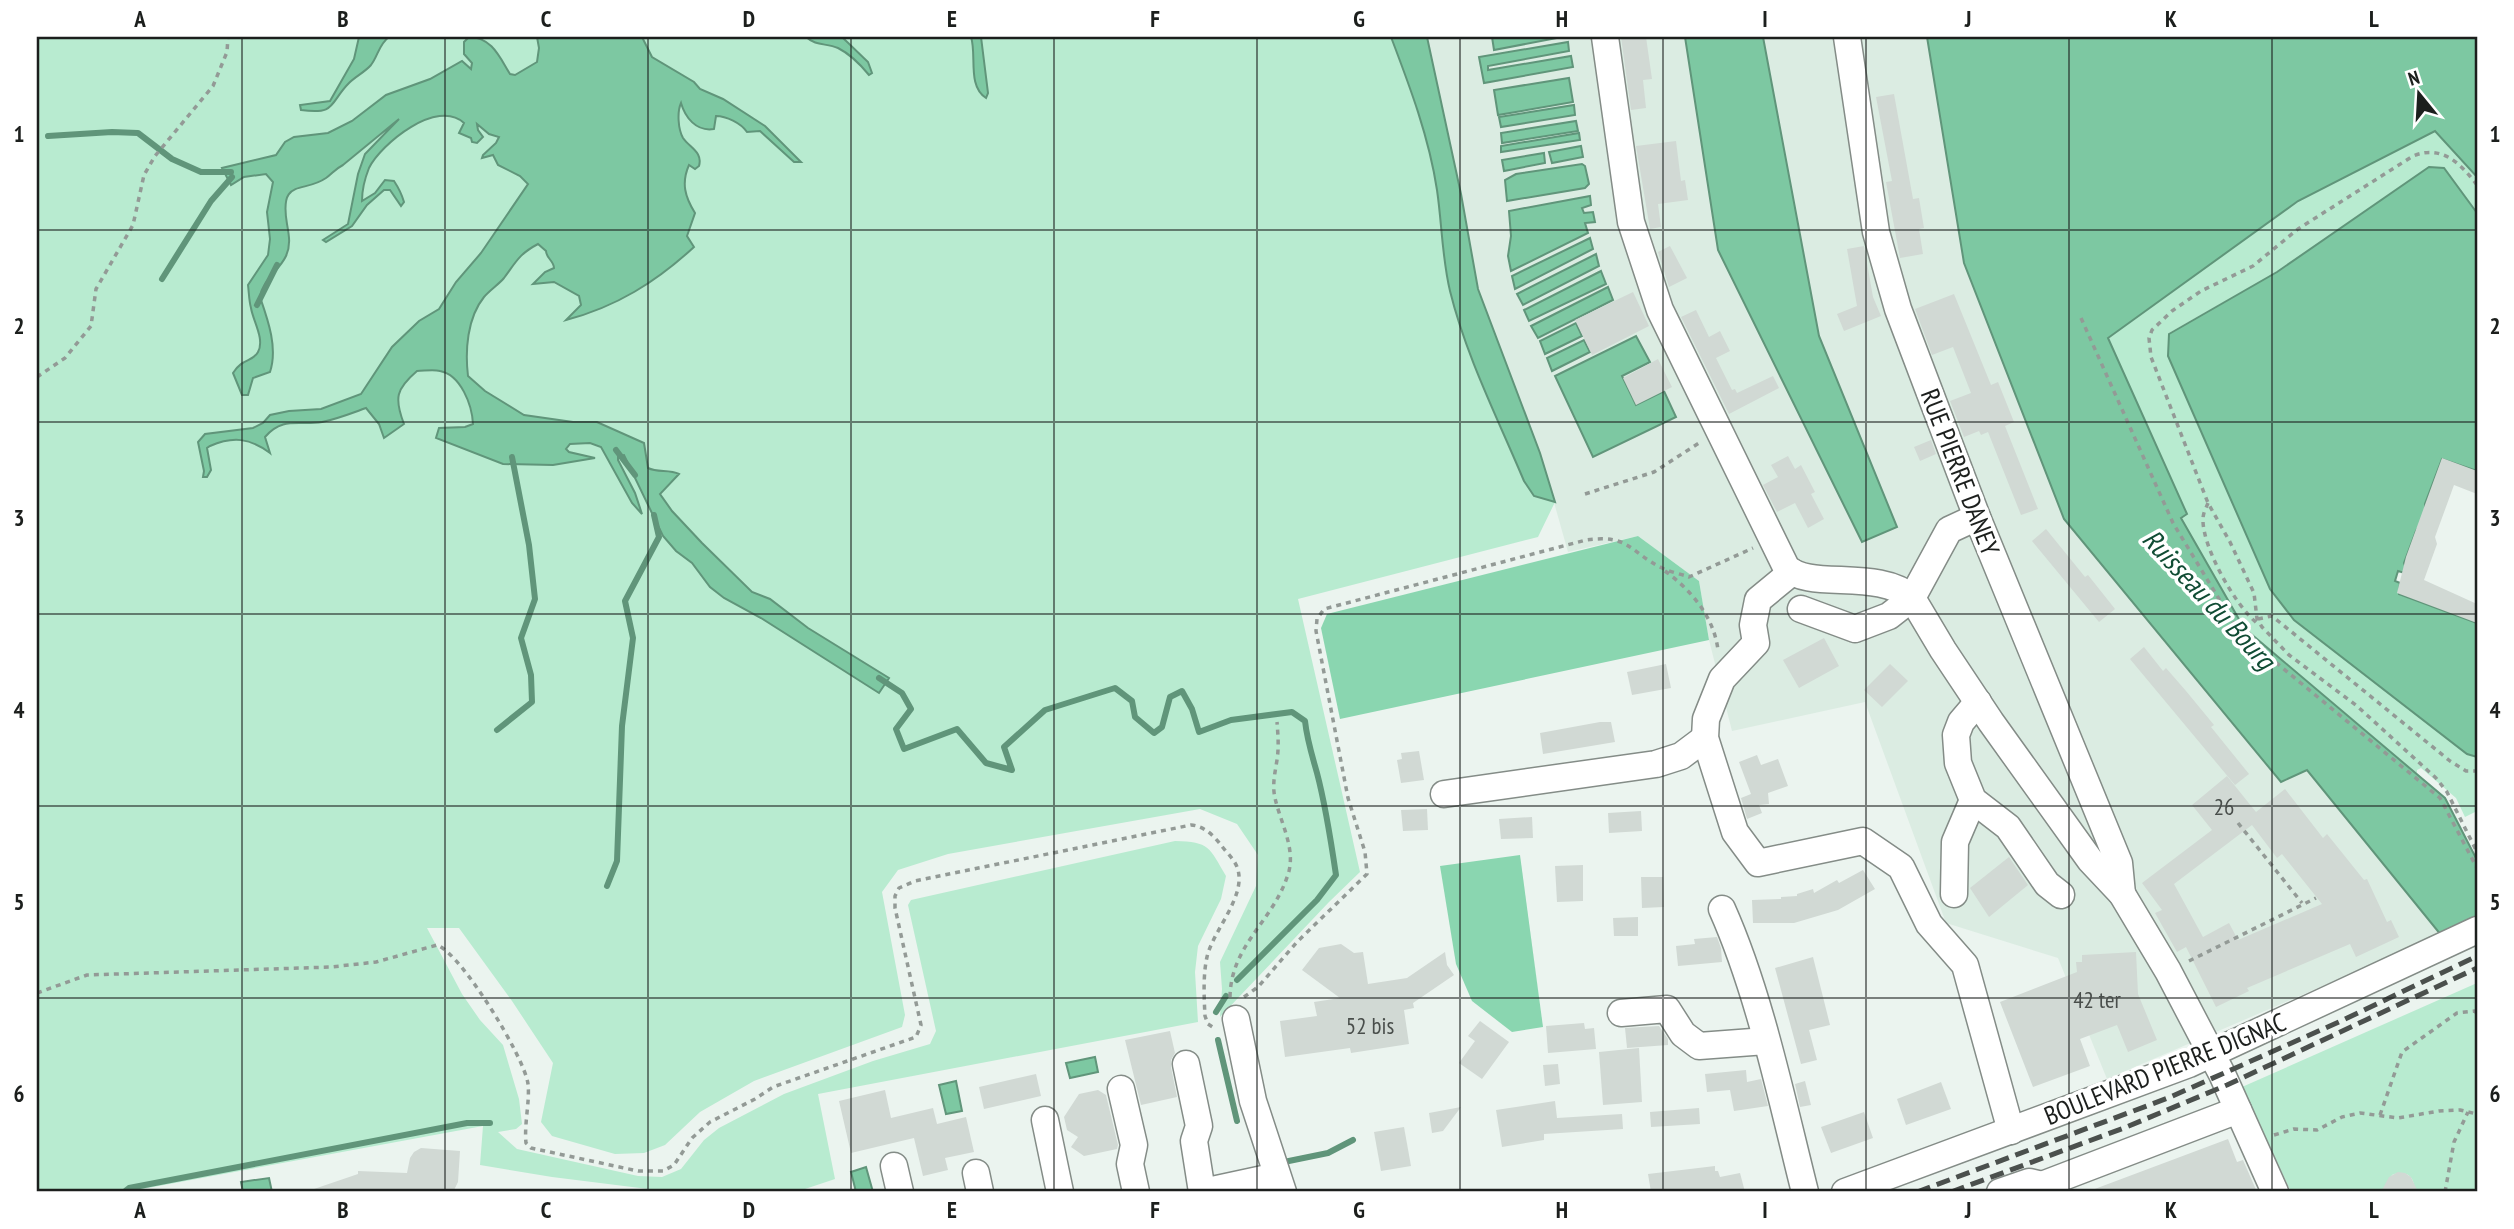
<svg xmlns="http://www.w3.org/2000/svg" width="2514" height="1229" font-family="'PT Sans Narrow',sans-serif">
<rect width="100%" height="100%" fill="#ebf4ef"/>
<!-- built -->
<path fill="#dbece2" d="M1427,37h258l164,370 -30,-71 -56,-299h164l37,226 100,256 217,262 26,-11 134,165 -334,144 -49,-121 -112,-35 -81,-221 -133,29 -23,-91 -10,-59 -61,-45 -70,16 -28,-99 -62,-164 -17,-95z"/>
<!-- green -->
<g fill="#b8ebd0">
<path d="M37,37h1390l34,157 17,95 62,164 15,49 -17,35 -240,62 62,273 -31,30 -109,115 2,-28 -2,-27 36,-76 2,-31 -21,-31 -37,-15 -252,45 -50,16 -16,22 23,123 -3,12 -148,54 -54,31 -35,33 -21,8 -29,1 -63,-18 -11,-14 12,-59 -41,-62 -53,-73h-32l35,66 18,26 23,25 16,54 3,25 -6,5 -18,3 19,17 121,27 24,1 19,-8 23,-29 15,-12 65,-34 89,-33 57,-17 6,-13 -28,-126 3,-5 264,-59c35,1 34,6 51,35l-5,23 -23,47 -3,26 3,50 -380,72 17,85 -39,13h-124l-120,-15 -72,-12 3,-39 -357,66h-89z"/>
<path d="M2477,37v176l-33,-45 -167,104 -108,61 297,421 11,3v54l-12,6 -9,-19 -35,-30 -4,2v3l-150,-100 -205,-329z"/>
<path d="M2477,983v209h-63c2,-15 -8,-23 -22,-17l-5,13 -11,4h-85l-49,-105z"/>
</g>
<!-- forest -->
<g fill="#8ad6b0">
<path d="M1638,536l61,45 10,59 -369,79 -19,-91 6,-14z"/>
<path d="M1520,855l23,172 -31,5 -40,-31 -16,-37 -16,-98z"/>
</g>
<!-- water -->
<g fill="#7dc8a2" stroke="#60957a" stroke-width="2">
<path d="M359,37h30c-10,7 -11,19 -18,28 -6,7 -15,11 -22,18 -20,20 -12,32 -48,27l-1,-5 30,-4 24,-42z"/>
<path d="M469,37c23,0 31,21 41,37l5,1 22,-13 2,-14 -2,-11h105l10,20 42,25 6,7 23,10 42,27 36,36h-7l-34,-31 -13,1c-6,-9 -21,-16 -31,-16l-2,13c-18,3 -29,-12 -33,-26 -4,9 -3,26 2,35 7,10 20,14 16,28l-4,3 -6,-4c-8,18 -4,32 6,48l-8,23 7,11c-38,35 -78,60 -128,73l15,-15 -2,-9 -25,-14 -21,2 12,-12 9,-4c0,-7 -8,-10 -8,-17l-8,-7c-19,10 -22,18 -34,34 -6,7 -14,12 -20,19 -17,21 -19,54 -16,79l17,15 39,24 49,7h24l47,21 4,25c10,5 21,1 31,6l-19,20 12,17 30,32 50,49 18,7 38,29 81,50 -10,15 -118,-75 -37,-20 -14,-11 -18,-24 -16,-12 -13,-15 -39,-81 -6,1v4l17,33 7,21 -10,-11 -31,-56 -11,-4 -20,1 -4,5 3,3 26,6 -42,7 -50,-1 -67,-26 3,-10 26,-1 8,-3c-1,-19 -12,-49 -33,-53 -7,-2 -16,0 -23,0 -21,18 -23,27 -13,53l-20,14 -5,-14 -13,-16c-14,5 -29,11 -44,14 -23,4 -39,-6 -57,15l5,16c-20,-15 -37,-17 -60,-7l-3,2 4,22 -4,7h-4l1,-6 -6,-29 7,-8 48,-6 10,-5 7,-8 19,-4 32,-2 40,-15 31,-47 27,-26 20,-12 17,-27 25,-29 47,-69 -8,-8 -22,-11 -5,-10 -11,3 1,-3 13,-12 3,-6 -10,-3 -12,-10 1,6 5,7 -6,6 -5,-1 -1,-4 -12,-5 5,-10c-27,-25 -83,21 -95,45 -4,10 -7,23 -7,33l13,-8 10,-13 9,1c4,6 8,14 10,21l-3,4 -11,-16h-6l-17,15 -15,21 -26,16 -3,-2 25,-16 10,-50 7,-20 34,-35 -56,46c-8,4 -11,9 -17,13 -23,16 -47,-1 -39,46 2,11 4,21 -1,32 -7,15 -24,24 -26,41 8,23 18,51 10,75l-17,6 -5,17h-6l-9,-22c9,-15 20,-11 25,-21 7,-13 -5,-31 -7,-44 -2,-7 -2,-15 -3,-23l20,-30 2,-16 -3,-27 6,-30 -7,-8 -22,3 -13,8 -9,-17 54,-13 9,-13 9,-5 34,-4 24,-12 34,-26 44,-16 32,-18 9,8 1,-6 -8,-9v-12z"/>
<path d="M806,37h36l26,25 4,11 -3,2c-9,-11 -19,-21 -31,-27 -12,-5 -22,-2 -32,-11z"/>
<path d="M971,37h10l7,56 -2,5c-19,-12 -9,-43 -15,-61z"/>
<path d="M1391,37h36l34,157 17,95 62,164 15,49 -21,-6 -10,-15c-26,-62 -58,-125 -74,-190 -8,-33 -8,-67 -13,-101 -8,-53 -27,-103 -46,-153z"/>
<path d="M1492,37h70l-68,13z"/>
<path d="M1685,37h78l56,299 78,191 -35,15 -144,-292z"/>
<path d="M1927,37h550v140l-42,-46 -137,70 -190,137 79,176 -6,4 63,110 201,170 32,62v59l-36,16 -134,-165 -26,12 -217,-263 -100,-256z"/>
<path d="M1568,42l1,9 -81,15v4l83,-14 2,11 -89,16 -5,-26z"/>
<path d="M1569,78l4,24 -75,13 -4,-25z"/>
<path d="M1574,105l1,10 -74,12 -2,-10z"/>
<path d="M1576,121l2,10 -76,12 -1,-10z"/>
<path d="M1579,133l1,7 -79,12v-6z"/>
<path d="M1581,146l2,11 -31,6 -3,-11z"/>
<path d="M1544,153l1,10 -41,8 -2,-11z"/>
<path d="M1582,164l3,2 4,18 -4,4 -78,13 -2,-21 11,-6z"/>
<path d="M2429,167l15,1 33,45v258l-35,-12 -17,45 1,12 -10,15 -12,32 4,11 -10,-3 -3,10 5,2 -1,11 78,29v134l-10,-3 -173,-134 -24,-31 -102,-233 1,-22 108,-62z"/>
<path d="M1590,196l1,9 -9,3 2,5 9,-1 2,10 -10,1 3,10 -77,38 -3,-15 3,-20 -2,-25z"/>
<path d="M1590,238l3,11 -78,40 -3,-13z"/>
<path d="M1596,254l3,12 -76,39 -6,-11z"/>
<path d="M1601,271l5,13 -77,37 -5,-11z"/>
<path d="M1608,287l5,13 -75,38 -7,-12z"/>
<path d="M1576,323l6,13 -37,18 -5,-13z"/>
<path d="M1636,336l14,26 -28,14 14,29 28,-14 12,26 -83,40 -38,-81z"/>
<path d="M1584,340l6,12 -38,19 -5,-13z"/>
<path d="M1095,1057l3,15 -28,6 -4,-15z"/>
<path d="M956,1081l6,30 -16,3 -7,-29z"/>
<path d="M866,1167l7,25h-17l-5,-20z"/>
<path d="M269,1178l3,14h-29l-2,-10z"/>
</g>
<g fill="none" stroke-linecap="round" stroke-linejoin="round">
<!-- stream -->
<g stroke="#60957a" stroke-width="6">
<path d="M48,136l64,-4 26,1 34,26 29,13h30"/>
<path d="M162,279l49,-78 21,-24"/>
<path d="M257,305l20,-40"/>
<path d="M616,450l19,25"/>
<path d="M879,678l23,15 9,16 -15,20 8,20 53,-20 29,34 26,7 -8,-23 41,-37 70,-22 17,13 3,16 19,16 8,-6 8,-30 12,-6 10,18 7,23 32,-12 61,-8 13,9c2,19 7,34 12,52 9,34 14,68 19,102l-19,25 -80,80"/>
<path d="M497,730l35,-28 -1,-27 -10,-37 14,-39 -6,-54 -17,-88"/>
<path d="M607,886l10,-25 5,-135 11,-88 -8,-37 34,-64 -5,-22"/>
<path d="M1216,1012l10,-16"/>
<path d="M1218,1040l19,81"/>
<path d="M1279,1163l49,-10 25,-13"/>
<path d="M124,1192l5,-4 338,-65h23"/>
</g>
</g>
<!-- building -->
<g fill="#d1d9d4" fill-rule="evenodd">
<path d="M1621,37h25l6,42 -9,1 3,28 -15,2z"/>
<path d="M1894,94l19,105 6,-1 5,30 -5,1 4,25 -23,4 -14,-76 6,-1 -16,-84z"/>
<path d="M1676,141l5,40 4,-1 3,20 -30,4 3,23 -11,2 -14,-83z"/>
<path d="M1670,246l17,32 -18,9 -11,-35z"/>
<path d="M1864,246l9,51 8,19 -37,15 -7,-17 20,-8 -10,-57z"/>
<path d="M1633,292l16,34 -57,29 -17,-35z"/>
<path d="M1954,294l37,91 7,-3 16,40 -9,4 33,83 -17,6 -33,-83 -7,3 -2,-4 -15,6 -14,-36 21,-8 -18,-46 -21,8 -17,-46z"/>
<path d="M1696,310l13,27 11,-6 10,20 -14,7 16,32 3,-1 2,4 36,-17 6,12 -50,26 -48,-97z"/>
<path d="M1658,359l14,28 -36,18 -13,-27z"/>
<path d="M1931,440l5,14 -16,7 -6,-14z"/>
<path d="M1788,456l7,13 6,-4 14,27 -4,2 13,25 -16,9 -13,-25 -18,9 -14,-27 15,-8 -7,-12z"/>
<path d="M2442,458l35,13v23l-23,-9 -19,52 2,7 -13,36 53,24v19l-80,-30 9,-36z"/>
<path d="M2046,529l39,48 3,-2 27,34 -16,13 -67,-81z"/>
<path d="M1824,638l15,28 -40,22 -16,-28z"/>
<path d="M2144,647l19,24 3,-3 20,23 28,34 -3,2 38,47 -14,11 -105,-126z"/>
<path d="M1666,664l5,24 -39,7 -5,-23z"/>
<path d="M1890,664l18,17 -26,26 -18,-17z"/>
<path d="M1600,722h11l4,20 -72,12 -3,-21z"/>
<path d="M1419,751l5,29 -23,3 -4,-23 5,-1 -1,-6z"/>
<path d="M1757,755l4,10 17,-6 10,27 -20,7 1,11 -10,1 3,8 -15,6 -6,-21 10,-4 -12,-32z"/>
<path d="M2227,776l29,36 29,-23 38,49 4,-4 37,46 3,-1 20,43 4,-2 8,17 -43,20 -6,-13 -103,44 2,3 -33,16 -30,-60 -9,5 -22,-39 7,-3 -20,-27 70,-53 -20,-25zM2252,825l25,33 5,-4 40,50 -84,36 -9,-17 -26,14 -29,-53z"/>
<path d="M1427,809l1,21 -25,1 -2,-21z"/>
<path d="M1641,811l1,20 -33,2 -1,-20z"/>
<path d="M1532,817l1,21 -32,1 -2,-20z"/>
<path d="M2009,857l19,28 -39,32 -19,-29z"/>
<path d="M1583,865v36l-26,1 -2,-36z"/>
<path d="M1863,870l12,19 -37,21 -44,13h-41l-1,-23 29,-1v-2l16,-1v-2l16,-5 1,4 23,-13 2,3z"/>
<path d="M1641,877h22l1,30 -22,1z"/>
<path d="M1638,917v19h-24l-1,-18z"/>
<path d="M1717,937l4,11 1,14 -44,4 -2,-20 19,-2 -1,-5z"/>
<path d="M1341,944l13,9 9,-1 5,32 39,-6 38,-26 2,13 7,10 -41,28 1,5 -10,2 5,34 -58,9 -1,-5 -65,9 -5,-36 37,-5 -3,-14 26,-4 -38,-28 17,-22z"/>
<path d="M2136,952l2,42 19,46 -29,12 -11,-27 -37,14 10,27 -57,21 -33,-85 77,-30 -1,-10h6v-7z"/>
<path d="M1813,957l17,68 -21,5 8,30 -16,4 -26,-96z"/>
<path d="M1480,1021l29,21 -27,37 -23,-16 16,-22 -7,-5z"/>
<path d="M1584,1023l1,6 9,-1 2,21 -48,4 -2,-27z"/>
<path d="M1659,1026l9,13v6l-41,3 -2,-20z"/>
<path d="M1170,1031l5,22 -4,7v7l6,30 -36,8 -16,-65z"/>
<path d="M1639,1048l3,54 -39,3 -4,-53z"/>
<path d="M1558,1064l2,20 -15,2 -2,-21z"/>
<path d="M1746,1070l1,12 14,-3 7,27 -34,5 -4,-21 -23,2 -2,-18z"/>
<path d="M1036,1074l5,22 -57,13 -5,-22z"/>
<path d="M1805,1081l6,24 -11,2 -5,-23z"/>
<path d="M1941,1082l10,27 -45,16 -9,-26z"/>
<path d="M885,1090l6,28 42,-10 4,16 29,-7 8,35 -29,6 3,12 -25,6 -9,-38 -63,15 -12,-52z"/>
<path d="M1098,1090l8,5 12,50 -1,4 -33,7 -13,-9 7,-10 -11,-7 -3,-13 15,-23z"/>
<path d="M1555,1101l2,17 65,-4 1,15 -79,5v6l-42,7 -6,-37z"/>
<path d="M1461,1107l-18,24 -11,2 -3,-20z"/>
<path d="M1699,1108l1,16 -49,3 -1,-15z"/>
<path d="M1864,1112l9,26 -42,15 -10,-26z"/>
<path d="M1404,1127l7,39 -30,5 -7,-39z"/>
<path d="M2228,1139l9,23 6,-2 14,32h-165v-2z"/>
<path d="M421,1148l39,3 -2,31 -5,10h-138l-1,-3 44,-15v-3l49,2 3,-15 4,-6z"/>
<path d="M1715,1166v5h3l2,6 20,-4 5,19h-94l-3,-18z"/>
<path d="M2398,1172l7,1 6,4 7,15h-37l8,-15z"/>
</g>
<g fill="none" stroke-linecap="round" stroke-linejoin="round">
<defs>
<g id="minor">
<path d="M1605,37l26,185 29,88 126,257c22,24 93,1 126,31l31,52 48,72 99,138 32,34 46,77 54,103 53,118"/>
<path d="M1847,37l29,195 22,77 79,208 142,346 3,31"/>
<path d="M1792,572l-34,28 -5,25 3,18 -34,36 -16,40 -1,19 30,94 23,31 105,-22 38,26 28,57 36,41 46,166"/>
<path d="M1801,609l54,20 34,-13 23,-18 37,-68 28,-13"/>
<path d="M1978,702l-17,20 -5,13 2,28 15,37 35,27 39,57 14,11"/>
<path d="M1444,794l212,-30 25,-8 24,-18"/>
<path d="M1954,894l1,-52 18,-42"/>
<path d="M1722,909c38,85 60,192 83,283"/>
<path d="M1621,1013l46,-4 16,25 16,12 67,-5"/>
<path d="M1236,1019l17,82 30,91"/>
<path d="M1186,1064l13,62 -5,15 8,51"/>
<path d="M1121,1089l13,56 -4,19 6,28"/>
<path d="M1045,1120l15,72"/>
<path d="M894,1166l6,26"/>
<path d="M976,1173l4,19"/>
<path d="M1203,1192l74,-16"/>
<path d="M1845,1192l344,-128 288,-134"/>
<path d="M2000,1192l29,-10 13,3"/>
<path d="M2044,1192l-2,-7 196,-75"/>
</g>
</defs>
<!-- minor casing -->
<use href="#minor" stroke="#848c87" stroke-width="29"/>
<!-- path -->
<g stroke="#939a96" stroke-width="3.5" stroke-dasharray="5 5" stroke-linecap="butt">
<path d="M2477,185c-16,-21 -35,-41 -64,-29l-115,73 -45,37 -52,25 -29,20 -20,19 -3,8 2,19 57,146 22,39 24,51 3,26 5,8 27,28 68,51 79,72 11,14 30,60"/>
<path d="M2081,318l92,205 66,109 201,166 37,70"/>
<path d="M37,377l28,-19 26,-32 5,-37 37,-64 11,-50 11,-19 58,-70 14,-34 1,-15"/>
<path d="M1585,494l69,-22 45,-29"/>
<path d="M2208,503c-2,5 -5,10 -5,16 -1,28 33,88 55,105"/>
<path d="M1665,571c26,19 49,46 53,79"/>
<path d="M2258,619l14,-3 178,145 16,10h11"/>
<path d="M2238,823l64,80"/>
<path d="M2189,961l127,-63"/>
<path d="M37,993l50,-18 244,-8 45,-5 61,-17c24,8 88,113 91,139 2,17 -4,40 -2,59l5,5 107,23h25l11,-6 18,-27 18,-16 45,-23 18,-12 143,-50 5,-12 -26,-117v-12l4,-8 16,-7 34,-7 242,-49c13,1 22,10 30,20 5,7 13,14 16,22 11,28 -24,63 -30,90 -4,17 -3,41 -2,59l3,8 6,4"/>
<path d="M1230,997c1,-54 45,-76 59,-126 6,-24 -9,-50 -14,-73 -3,-13 0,-25 2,-38 2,-13 1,-25 0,-38"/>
<path d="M1244,997l14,-10 39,-45 70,-68 -2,-22 -17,-54 -32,-167 1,-12 7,-10 262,-69c44,-6 43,12 76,28 8,4 19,6 27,9l64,-29"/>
<path d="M2380,1115l22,-63 55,-39 18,-2 2,3"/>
<path d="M2274,1135l20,-6 23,1 25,-13 18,-4 38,5 41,-7 21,-1 17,4"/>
<path d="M2445,1192l9,-50 14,-30"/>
</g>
<!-- minor -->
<use href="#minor" stroke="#fff" stroke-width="26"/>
<!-- rail -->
<g stroke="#4b504d" stroke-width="5" stroke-dasharray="14 7" stroke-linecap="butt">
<path d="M1917,1192l251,-94 173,-77 136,-65"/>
<path d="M1951,1192l173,-64 103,-43 250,-117"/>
</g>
</g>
<!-- grid -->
<path fill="none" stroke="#1c1f1d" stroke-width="2" stroke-opacity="0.55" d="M242,37v1155M445,37v1155M648,37v1155M851,37v1155M1054,37v1155M1257,37v1155M1460,37v1155M1663,37v1155M1866,37v1155M2069,37v1155M2272,37v1155M37,230h2440M37,422h2440M37,614h2440M37,806h2440M37,998h2440"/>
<g text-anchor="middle" stroke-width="7" stroke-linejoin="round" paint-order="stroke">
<!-- number labels -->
<g font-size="23" fill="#494e4b">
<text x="2224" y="815">26</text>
<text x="2097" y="1008">42 ter</text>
<text x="1370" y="1034">52 bis</text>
</g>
<!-- street labels -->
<g font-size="26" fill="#1c1f1d" stroke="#fff">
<text transform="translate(1960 472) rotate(69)" y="9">RUE PIERRE DANEY</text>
<text transform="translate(2165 1069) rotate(-22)" y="9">BOULEVARD PIERRE DIGNAC</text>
</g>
<!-- water labels -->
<g font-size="28" font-style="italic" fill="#104c34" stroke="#fff">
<text transform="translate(2209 599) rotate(47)" y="10">Ruisseau du Bourg</text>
</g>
</g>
<!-- border -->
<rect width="2514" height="1229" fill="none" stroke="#ffffff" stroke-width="77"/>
<!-- north arrow -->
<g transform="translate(2419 94) rotate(342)" stroke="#ffffff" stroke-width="5" paint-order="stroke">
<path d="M0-5L12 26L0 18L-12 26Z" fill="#1c1f1d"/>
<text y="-10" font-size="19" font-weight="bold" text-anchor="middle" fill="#1c1f1d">N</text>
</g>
<rect x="38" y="38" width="2438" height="1152" fill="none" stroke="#1c1f1d" stroke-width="2.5"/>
<g font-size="23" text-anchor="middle" font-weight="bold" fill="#1c1f1d">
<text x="140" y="27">A</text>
<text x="343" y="27">B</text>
<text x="546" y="27">C</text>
<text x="749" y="27">D</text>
<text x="952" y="27">E</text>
<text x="1155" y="27">F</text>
<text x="1359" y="27">G</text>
<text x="1562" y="27">H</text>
<text x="1765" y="27">I</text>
<text x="1968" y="27">J</text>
<text x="2171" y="27">K</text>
<text x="2374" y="27">L</text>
<text x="19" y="142">1</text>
<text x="2495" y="142">1</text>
<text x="19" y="334">2</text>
<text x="2495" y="334">2</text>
<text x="19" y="526">3</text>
<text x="2495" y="526">3</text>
<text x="19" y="718">4</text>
<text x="2495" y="718">4</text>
<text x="19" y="910">5</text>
<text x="2495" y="910">5</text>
<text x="19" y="1102">6</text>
<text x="2495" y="1102">6</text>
<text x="140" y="1218">A</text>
<text x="343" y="1218">B</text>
<text x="546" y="1218">C</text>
<text x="749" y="1218">D</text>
<text x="952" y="1218">E</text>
<text x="1155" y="1218">F</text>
<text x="1359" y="1218">G</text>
<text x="1562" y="1218">H</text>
<text x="1765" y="1218">I</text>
<text x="1968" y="1218">J</text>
<text x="2171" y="1218">K</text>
<text x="2374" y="1218">L</text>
</g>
</svg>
